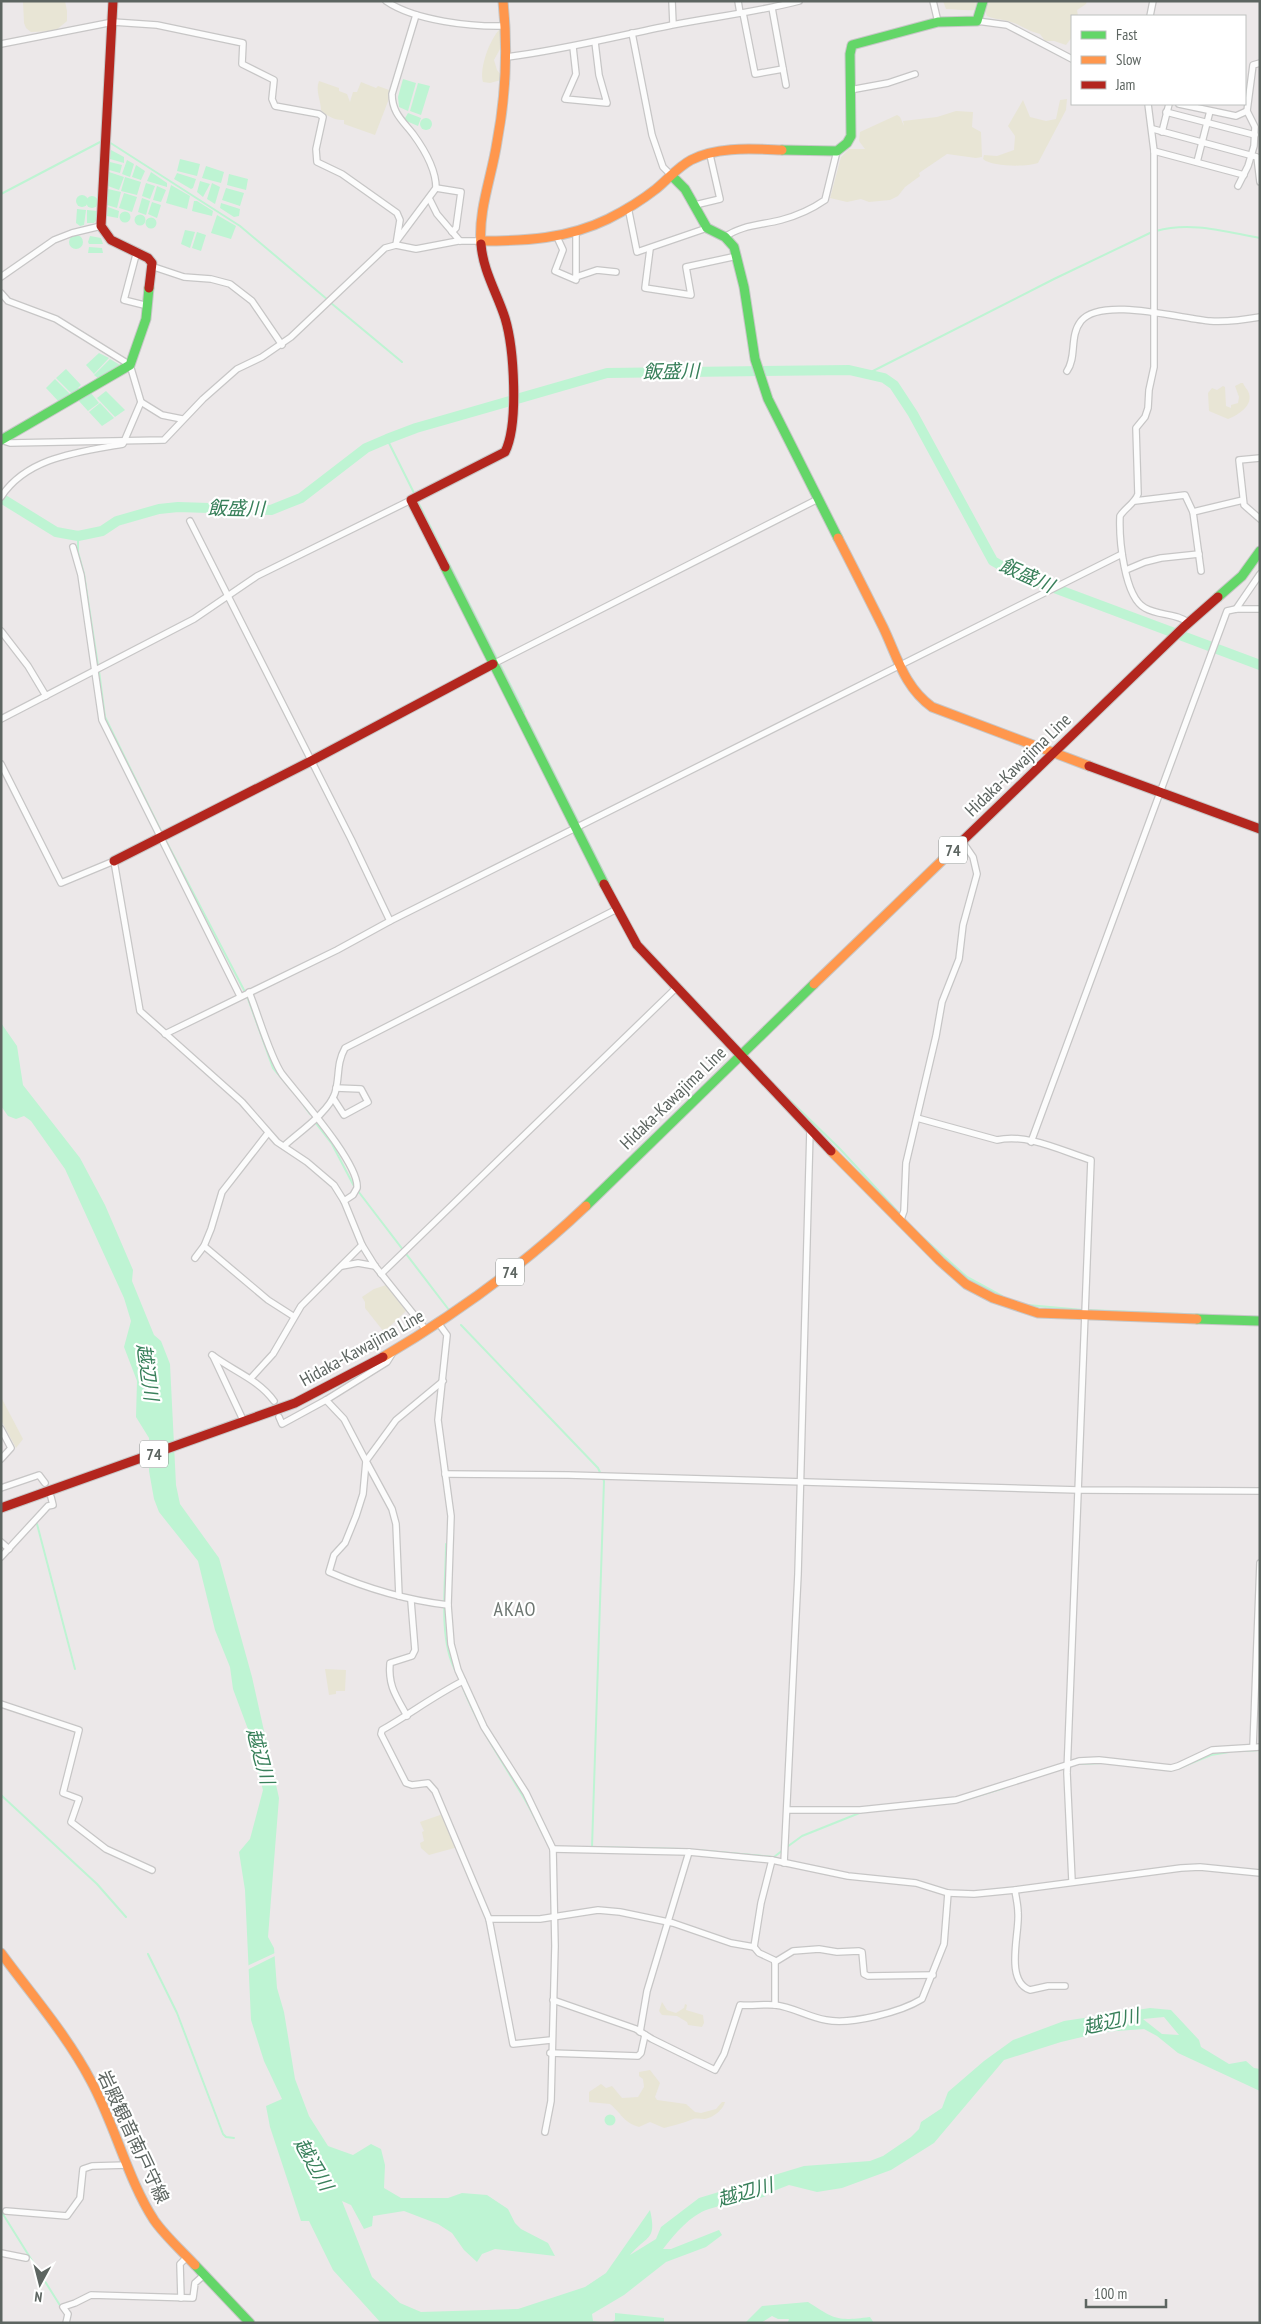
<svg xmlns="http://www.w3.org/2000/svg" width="1261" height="2324" font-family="'PT Sans Narrow','Noto Sans JP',sans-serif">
<rect width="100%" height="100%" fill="#ece8e9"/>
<!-- green -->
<g fill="#e8e5d5">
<path d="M23,1h42l2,10v10l-12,10 -24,1 -5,-4 -2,-5z"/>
<path d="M943,1h34v2l-3,7c-9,1 -18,-1 -28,-1z"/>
<path d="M988,1h99l-1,3 -9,6 1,6h-6v21l-6,8 -12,-4h-9l-5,-7c-10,-2 -16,-7 -26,-11 -10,-4 -18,-3 -27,-7l-3,-8z"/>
<path d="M501,28l2,2v18l-3,1 -6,11 3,10 4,5v5l-11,3 -7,-1c-4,-14 7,-44 18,-54z"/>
<path d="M319,81l20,7v3l8,3 3,8 3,-10h4l4,-10 15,6 2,-2 14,5 -17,44 -31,-11v-4c-8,1 -19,-5 -23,-10 0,-9 -6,-20 -2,-29z"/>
<path d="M1067,99l-1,11 -28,53c-11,4 -46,4 -55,-4l1,-4 13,1 17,-6 1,-14 -7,-10 15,-26 7,17 16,4 10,-2 4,-19z"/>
<path d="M956,111l17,1 -1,15 9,5 1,25 -6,1 -29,-4 -28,19 1,3 -15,11 -7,9 -8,4 -21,2 -8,-3 -14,3 -17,-4 11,-41 8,-8h16l-6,-8 1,-9 37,-17 3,2 4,9 -1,-5 34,-4z"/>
<path d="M1241,383h2c1,3 3,5 5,8 7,14 -10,24 -20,28l-19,-8 -1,-18 4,-5 5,2 6,-4 2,1 1,19 5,2v-3l7,-2 1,-6 -4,-11z"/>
<path d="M386,1285l20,26 -22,21 -19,-24v-6l-3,-5 12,-8z"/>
<path d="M1,1397l22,42 -7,9 -15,-28z"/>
<path d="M325,1669l21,1 -1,21h-9v3l-7,1z"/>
<path d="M443,1814l15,33 -29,8 -8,-7 -1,-5 4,-2 -2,-9 2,-1 -4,-9z"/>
<path d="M662,2002l5,8 9,3 8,-5 1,-4 2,1 -1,5 17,5 1,8 -2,4 -14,-2 -1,-3 -10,-6 -15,-1 -3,-4z"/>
<path d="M650,2070l10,13 -5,14 2,3 29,4 9,8 6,1 15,-4 6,-7h3c-2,8 -11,15 -20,17 -4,0 -8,-1 -12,0 -9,4 -19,6 -29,9l-14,-6 -11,5c-16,-5 -17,-13 -29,-23l-21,-2v-10l12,-8 5,4 6,-2 10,12 16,-1 6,-10 -1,-8 -4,-3v-4z"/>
</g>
<!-- water -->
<g fill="#bef4d3" fill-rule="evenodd">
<path d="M403,79l13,4 -8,28 -9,-4 -1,-10z"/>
<path d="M418,83l12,3 -9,29 -11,-4z"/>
<path d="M408,113l13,5 -3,8 -14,-6z"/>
<circle cx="426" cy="124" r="6"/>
<path d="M111,150l13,7v6l-14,-4z"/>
<path d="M180,159l20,5 -3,12 -20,-5z"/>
<path d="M127,160l7,4 -4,13 -8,-3z"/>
<path d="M110,162l12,3 -2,8 -11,-3z"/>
<path d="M136,165l9,6 -4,9 -9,-3z"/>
<path d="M206,166l18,6 -3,11 -19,-5z"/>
<path d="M109,172l15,5 -5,13 -11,-4z"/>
<path d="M151,172l16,11v4l-20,-6z"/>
<path d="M177,173l19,6 -3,9 -2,1 -17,-10z"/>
<path d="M229,174l19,5 -2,11 -19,-5z"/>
<path d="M125,177l16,5 -4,13 -16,-4z"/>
<path d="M200,181l10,3 -7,13 -6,-5z"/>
<path d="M146,183l9,3 -5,13 -8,-3z"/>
<path d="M212,183l8,4 -5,17 -8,-5z"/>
<path d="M171,185l19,11 -3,13 -21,-6z"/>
<path d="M157,186l9,4 -5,12 -8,-2z"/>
<path d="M226,188l18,5 -4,13 -18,-6z"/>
<path d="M108,189l13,3 -4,16 -10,-3z"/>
<path d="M124,193l13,4 -5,15 -13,-4z"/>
<circle cx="82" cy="201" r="6"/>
<circle cx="92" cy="202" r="6"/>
<path d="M142,198l8,3 -4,14 -8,-3z"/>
<path d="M194,201h3l16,10 -1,5 -20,-5z"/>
<path d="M152,202l9,3 -4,13 -9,-4z"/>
<path d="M221,203l19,6 -1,7 -5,1 -14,-9z"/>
<path d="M108,207l11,4 -1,7 -11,-2z"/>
<path d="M77,209l9,1 -2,15 -4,1 -4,-3z"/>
<path d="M87,210l10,1v8l-3,4h-7z"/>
<circle cx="125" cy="217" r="5.5"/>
<circle cx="140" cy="220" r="5.5"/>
<path d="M217,215l19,11 -5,13 -20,-6z"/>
<circle cx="151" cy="223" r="5.5"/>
<path d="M185,230l10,2 -5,16 -9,-4z"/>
<path d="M197,232l9,3 -5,16 -9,-3z"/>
<circle cx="76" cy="242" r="7"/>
<path d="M90,236l11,2 2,6h-14l-1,-2z"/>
<path d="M89,247l13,1 1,5h-15z"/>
<path d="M99,353l10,5 -15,16 -8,-9z"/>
<path d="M110,359l10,6v2l-21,12 -5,-4z"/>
<path d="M66,369l15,16 -3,3 3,2 -8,5 -4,-4 7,-6 -7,6 -13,-13z"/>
<path d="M55,379l17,17 -12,7 -14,-15z"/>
<path d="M106,391l19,19 -10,7 -18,-19z"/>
<path d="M91,393l8,10 -11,8 -10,-11z"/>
<path d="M100,403l14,15 -12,8 -13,-14z"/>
<path d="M1,1023l16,23 6,39 57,73 25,47 28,65 -1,11 22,54 7,6 9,23 6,121 4,19 39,54 33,119 27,121 -11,139 6,11 3,40 7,24 11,67 14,37 19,30 25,9 18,-11 10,5 4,16 -1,23 17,10h47l14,-5 25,2 21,14 7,14 6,6 27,14 7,13 -60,-7 -13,5 -5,8 -13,-12 -12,-17 -14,-9 -34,-13 -31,5 -1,10 -8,3 -13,-24 -9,-4 30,76 28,26 21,9 97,-3 67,-22 21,-14 44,-63c7,31 -3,25 -20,45l26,-16 5,-12 38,-29 105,-32 66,-5 13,-5 28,-19 8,-8 2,-7 21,-14 6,-16 36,-31 29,-21 51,-19 86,-13 21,2 28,30 2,7 28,17 17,-3 8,7 6,1v22l-82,-38 -21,-17 -13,-7 -41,3 -42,10 -57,18 -70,83 -43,27 -49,18 -25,4 -28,-7 -26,10 3,1c-18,8 -38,7 -57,13 -19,6 -34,25 -46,40h8l48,-19 3,5 -16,12 -40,15 -42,33 -32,19 1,7 13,2h-225l-48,-53 -24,-49h-8l-31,-94 -4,-21 16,-7 -18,-38 -13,-41 -6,-130 -6,-38 11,-13 13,-49 -6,-21 1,-13 -25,-67 -3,-22 -15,-37 -17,-69 -39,-49 -5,-13 -5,-28v-33l-13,-21 1,-36 -13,-34 7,-26 -7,-23 -59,-129 -34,-48 -7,-5 -8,3 -8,-3 -7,-10zM1164,2017l15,18 -17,-1 -19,-15z"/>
<circle cx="610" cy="2120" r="5.5"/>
<path d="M808,2302c28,18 29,19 62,15l4,6h-78l-8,-1 1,-3h-11l-6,-3 -11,7h-16l17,-17z"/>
<path d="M615,2313l49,5v5h-54l5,-3z"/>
</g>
<!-- pier -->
<path fill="#ece8e9" d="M277,1952v3l-30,15v-4z"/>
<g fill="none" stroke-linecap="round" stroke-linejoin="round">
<!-- stream -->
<g stroke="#bef4d3" stroke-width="2">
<path d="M109,142l131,84 88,74"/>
<path d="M1,194l101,-53"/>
<path d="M1156,231c35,-10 70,1 104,7"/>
<path d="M331,303l71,59"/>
<path d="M869,373l185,-94 98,-47"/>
<path d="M387,439l28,56"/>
<path d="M417,500l107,212"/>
<path d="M78,536v16l6,22 14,92"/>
<path d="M99,671l6,46 57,116"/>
<path d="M529,723l84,168"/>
<path d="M165,839l80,153"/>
<path d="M247,996l26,72 22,26"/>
<path d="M765,1076l75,73 60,65"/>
<path d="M304,1106l6,8"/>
<path d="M315,1122l17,22 23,44"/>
<path d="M358,1191l91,119"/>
<path d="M920,1235l47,42 35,19"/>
<path d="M1028,1305l55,5"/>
<path d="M1087,1310l173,7"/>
<path d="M461,1325l137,143 6,13 -12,366"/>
<path d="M37,1524l38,145"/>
<path d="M446,1544c0,37 -8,93 9,126"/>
<path d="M463,1688c15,38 37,70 58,105 10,16 18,34 27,51"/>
<path d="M1243,1751l17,-1"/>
<path d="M1077,1764l25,-1"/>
<path d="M1132,1766l35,4"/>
<path d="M1177,1769l34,-14 18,-3"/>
<path d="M1,1795l96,89 29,33"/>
<path d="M961,1801l43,-13"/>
<path d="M874,1811l67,-7"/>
<path d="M589,1847l92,2"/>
<path d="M787,1847l15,-11 60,-24"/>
<path d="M696,1850l78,7 9,-7"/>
<path d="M148,1954l29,59 46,121 3,3 8,1"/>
<path d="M1,2211l60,96"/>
</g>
<!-- river -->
<path stroke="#bef4d3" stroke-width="10" d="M1,498l55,34 22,4 24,-5 15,-10 42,-12 19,-2 93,3 30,-12 65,-50 21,-9 29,-11 191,-55 242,-3 35,8 10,7 19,29 80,147 21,12 246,92"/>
<defs>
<g id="street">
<path d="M386,1c29,20 86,26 120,25"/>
<path d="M672,1l1,23"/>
<path d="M738,1l2,12"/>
<path d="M933,1l5,21"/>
<path d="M772,8l14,77"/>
<path d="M743,13l12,61 28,-5"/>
<path d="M1150,16l3,-15"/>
<path d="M977,21l30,4 65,34"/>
<path d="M632,33l20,102 11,32 9,9"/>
<path d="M1,44l112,-22 44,3 86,18 -1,21 32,16 -2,19 3,7 44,8 4,3 -7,32 1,13 25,12 55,39 3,7 -4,25"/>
<path d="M573,47l3,27 -11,25 42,4 -8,-28 -4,-33"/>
<path d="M507,57c56,-7 110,-21 165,-32 42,-8 85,-13 127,-24"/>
<path d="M850,90l38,-7 27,-9"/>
<path d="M1148,104l6,47v216l-5,23 -1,18 -3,9 -9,11 2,66c-3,9 -13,14 -18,22 -1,22 4,81 25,92 14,8 32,5 44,15"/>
<path d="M1179,104l57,12 11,-5"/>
<path d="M1166,112l89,23"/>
<path d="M1153,129l104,28 3,25"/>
<path d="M1162,132l7,-28"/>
<path d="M1154,151l90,24"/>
<path d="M1197,162l13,-51"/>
<path d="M1238,186l10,-20 6,-20 1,-19 -8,-16 6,-46 7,-2"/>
<path d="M436,188l25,4 -5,36 -4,4"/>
<path d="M430,200l7,14 23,27"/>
<path d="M695,205l25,-6 -10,-44"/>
<path d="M628,207l9,45 70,-24"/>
<path d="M557,237l6,13 -8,21 21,9v-47"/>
<path d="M725,237c16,-12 37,-12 56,-17 15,-4 31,-11 44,-20l12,-49"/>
<path d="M398,239l38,-51c0,-18 -12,-39 -23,-54 -10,-13 -21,-21 -21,-40l24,-79"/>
<path d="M650,249l-5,39 46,7 -5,-28 51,-11"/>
<path d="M137,251l-13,49 24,6"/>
<path d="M151,266l33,11 27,2 19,5 22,17 30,44"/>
<path d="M1,277l53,-37 18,-7 29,-7"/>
<path d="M576,277l21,-7 19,2"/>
<path d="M1,293l7,8 48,18 74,46 11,37 -18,42c-44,8 -96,13 -122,53"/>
<path d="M1067,371c10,-14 2,-35 14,-50 20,-25 101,-2 129,0 17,1 33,-1 50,-4"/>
<path d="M141,402l21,13 20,4"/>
<path d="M1,440l9,3 154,-3 39,-41 34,-30 25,-12 29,-20 94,-89 11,-3 20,4 42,-8h23"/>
<path d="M1260,458l-21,2 5,45 16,14"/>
<path d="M1135,501l50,-6 8,17 8,59"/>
<path d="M1193,512l50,-12"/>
<path d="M190,521l161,318 39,82"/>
<path d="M73,547l8,28 21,145 138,276"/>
<path d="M1126,570l19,-8 16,-4 38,-4"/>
<path d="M1236,609l24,-35"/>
<path d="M1,631l27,35 18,30"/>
<path d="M493,664l325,-165"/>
<path d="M1,719l193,-100 63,-43 154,-76"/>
<path d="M1,764l60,119 53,-22 26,150 102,91 35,40 30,20 27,23 10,16 18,44 13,21 52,65"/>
<path d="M249,992c9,22 21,65 33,82 16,21 78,90 75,114l-4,7 -9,6"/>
<path d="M165,1034l172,-84 53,-29 732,-367"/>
<path d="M333,1098l11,17 24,-13 -7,-13 -25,-1"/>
<path d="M917,1118l80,22c30,-7 65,11 94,20l-24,613 5,108"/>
<path d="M1031,1142l196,-531 9,-2h24"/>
<path d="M284,1146c14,-13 45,-34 51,-53 5,-16 1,-29 10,-45l272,-139"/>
<path d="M900,1222l4,-11 2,-48 30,-127 6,-34 17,-43 4,-34 14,-51 -4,-17 -11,-16"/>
<path d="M204,1246l64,54 25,16"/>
<path d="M195,1258l9,-12 7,-17 11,-37 46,-59"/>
<path d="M342,1266l16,-3 17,3"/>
<path d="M381,1274l295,-286"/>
<path d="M439,1324l8,11 -9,85 13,96 -3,89 3,39 7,26 26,57 42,66 27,56 2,97 -4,155 -6,31"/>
<path d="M212,1355c21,16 46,24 62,46"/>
<path d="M213,1356l31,66"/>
<path d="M251,1378l22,-24 28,-48 61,-61"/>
<path d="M326,1400l18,19 22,42 -3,33 -7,22 -11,27 -11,12 -5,17c39,17 76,28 119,33"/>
<path d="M279,1417l3,7 44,-24 61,-38 5,-8"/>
<path d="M1,1429l10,19 -10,11"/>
<path d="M445,1474l123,1 511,15 181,1"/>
<path d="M1,1488l38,-13 6,8"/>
<path d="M1,1542l8,7"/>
<path d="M1,1557l47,-51 5,-1 -2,-8"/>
<path d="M399,1596l-3,-72 -4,-15 -26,-48 30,-41 47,-39"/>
<path d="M463,1681c-28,14 -53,33 -81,49l-1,4 25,49 6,2 16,-2 7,8 54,128 24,125 38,-4"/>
<path d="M1,1704l78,26 -16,63 16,6 -8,23 35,27 46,21"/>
<path d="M407,1716c-11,-20 -19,-30 -17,-53l22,-7 3,-6 -4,-49"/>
<path d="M1253,1747l7,-184"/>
<path d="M788,1810h72l96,-10 123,-39 20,-1 72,8 7,-2 34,-16 48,-3"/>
<path d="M553,1849l136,3 83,8 76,16 68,7 32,10 26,1 41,-4 166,-22 19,-1 60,6"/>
<path d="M784,1863l14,-289 12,-444"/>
<path d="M1015,1890c1,8 3,15 3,23 2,19 -14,68 12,77l18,-4h17"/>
<path d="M489,1919h51l58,-9 22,2 53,11 58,20 23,4 5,6 15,7 1,3v42"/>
<path d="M754,1947l7,-44 11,-43"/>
<path d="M775,1962l18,-11 26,-2 18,3 22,-1 3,1 2,22 4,2 65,-1"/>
<path d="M553,2000l83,29 16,10 63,31 9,-16 16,-49c12,1 23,-1 35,0 18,2 33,12 51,15 25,5 75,-8 96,-21l22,-55 4,-51"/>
<path d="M640,2032l7,-41 42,-139"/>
<path d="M550,2053l88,3 3,-3 4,-18"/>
<path d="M6,2211l61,5 13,-18 3,-29 9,-3 36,-1"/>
<path d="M1,2253l25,5"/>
<path d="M181,2298l-1,-34 7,-7"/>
<path d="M66,2323l2,-9 -5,-7 12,-4 16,-8 102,3 2,-15 9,-8"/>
</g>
<g id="fast">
<path d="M782,150l55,1 10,-8 4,-7 -1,-82 2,-9 86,-23 39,-1 6,-20"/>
<path d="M672,176l13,13 22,39 18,9 9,10 10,40 11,72 13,40 70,139"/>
<path d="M1,440l129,-75 16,-46 3,-31"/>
<path d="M445,567l159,317"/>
<path d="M1218,597l24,-21 18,-25"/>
<path d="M586,1206l228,-222"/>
<path d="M1197,1319l63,2"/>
<path d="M195,2265l55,58"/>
</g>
<g id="slow">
<path d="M481,241c44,0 86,-2 127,-22 16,-8 34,-19 48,-30 12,-10 22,-22 35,-29 26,-14 62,-11 91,-10"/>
<path d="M481,244c-3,-34 11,-68 16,-102 9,-47 11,-93 6,-141"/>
<path d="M838,538c15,29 30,59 45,89 14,29 21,60 49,80l157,59"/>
<path d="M814,984l139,-134"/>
<path d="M831,1151l109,110 26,23 27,14 45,15 159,6"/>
<path d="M383,1357c73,-43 142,-93 203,-151"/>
<path d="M1,1953c30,41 66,82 90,128 24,44 37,99 63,139 11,16 28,31 41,45"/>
</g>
<g id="jam">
<path d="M113,1l-12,225 10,14 37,18 4,5 -3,25"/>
<path d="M445,567l-34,-67 94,-48c14,-28 9,-104 0,-134 -8,-25 -22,-47 -24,-74"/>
<path d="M1089,766l171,63"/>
<path d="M953,850l232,-224 33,-29"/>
<path d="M114,861l197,-100 182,-97"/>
<path d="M604,884l33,61 194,206"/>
<path d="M1,1508l294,-105 88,-46"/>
</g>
</defs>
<!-- street casing -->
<use href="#street" stroke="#c7c6c6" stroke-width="8"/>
<!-- fast casing -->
<use href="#fast" stroke="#c7c7c7" stroke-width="11"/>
<!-- slow casing -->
<use href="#slow" stroke="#c7c7c7" stroke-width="11"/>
<!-- jam casing -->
<use href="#jam" stroke="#c7c7c7" stroke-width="11"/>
<!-- street -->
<use href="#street" stroke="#fcfcfc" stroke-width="5.5"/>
<!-- fast -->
<use href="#fast" stroke="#63d668" stroke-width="9"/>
<!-- slow -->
<use href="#slow" stroke="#ff974d" stroke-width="9"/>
<!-- jam -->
<use href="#jam" stroke="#b3261e" stroke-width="9"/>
</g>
<g text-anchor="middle" stroke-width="4.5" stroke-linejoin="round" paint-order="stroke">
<!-- shield labels -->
<g fill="#fff" stroke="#8e9390" stroke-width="1">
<rect x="939" y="836.5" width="28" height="27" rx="4"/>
<rect x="496" y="1258.5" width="28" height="27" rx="4"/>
<rect x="140" y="1440.5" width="28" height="27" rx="4"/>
</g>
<g font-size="16" font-weight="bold" fill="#5d6561">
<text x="953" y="856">74</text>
<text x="510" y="1278">74</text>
<text x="154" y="1460">74</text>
</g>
<!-- street labels -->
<g font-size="18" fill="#5d6561" stroke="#fff">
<text transform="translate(1018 765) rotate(-44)" y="6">Hidaka-Kawajima Line</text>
<text transform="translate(673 1098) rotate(-44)" y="6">Hidaka-Kawajima Line</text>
<text transform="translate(362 1348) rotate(-29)" y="6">Hidaka-Kawajima Line</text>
<text transform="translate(133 2137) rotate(65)" y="6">岩殿観音南戸守線</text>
</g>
<!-- water labels -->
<g font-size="19" font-style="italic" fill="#39805b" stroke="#fff">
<text transform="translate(671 371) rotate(-1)" y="7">飯盛川</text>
<text transform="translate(236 508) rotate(1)" y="7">飯盛川</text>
<text transform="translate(1027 575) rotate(24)" y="7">飯盛川</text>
<text transform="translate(148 1372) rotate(82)" y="7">越辺川</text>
<text transform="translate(261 1756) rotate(75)" y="7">越辺川</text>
<text transform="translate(1111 2021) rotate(-13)" y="7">越辺川</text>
<text transform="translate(314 2164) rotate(60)" y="7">越辺川</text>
<text transform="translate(745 2192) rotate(-16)" y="7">越辺川</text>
</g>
<!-- quarter labels -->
<g font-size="20" letter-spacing="1" fill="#6e7772" stroke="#fff">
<text x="515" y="1616">AKAO</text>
</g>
</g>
<!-- border -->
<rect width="1261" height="2324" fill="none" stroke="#5d6561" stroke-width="5"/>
<!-- legend -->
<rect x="1071" y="15" width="175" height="90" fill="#ffffff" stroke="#bec1c0"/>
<rect x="1081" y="31" width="25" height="8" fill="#63d668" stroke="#bec1c0"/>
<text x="1116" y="40" font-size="15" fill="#5d6561">Fast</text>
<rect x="1081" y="56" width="25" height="8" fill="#ff974d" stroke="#bec1c0"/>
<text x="1116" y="65" font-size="15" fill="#5d6561">Slow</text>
<rect x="1081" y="81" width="25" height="8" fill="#b3261e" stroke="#bec1c0"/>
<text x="1116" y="90" font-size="15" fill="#5d6561">Jam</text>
<!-- north arrow -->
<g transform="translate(40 2284) rotate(187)" stroke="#ffffff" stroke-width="4" paint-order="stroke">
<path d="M0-4L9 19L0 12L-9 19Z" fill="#5d6561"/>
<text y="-8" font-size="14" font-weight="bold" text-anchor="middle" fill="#5d6561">N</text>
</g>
<!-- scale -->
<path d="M1086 2299v8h80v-8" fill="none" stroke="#5d6561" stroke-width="2.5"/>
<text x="1094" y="2299" font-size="15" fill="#5d6561" stroke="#ffffff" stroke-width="4" paint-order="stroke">100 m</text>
</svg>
